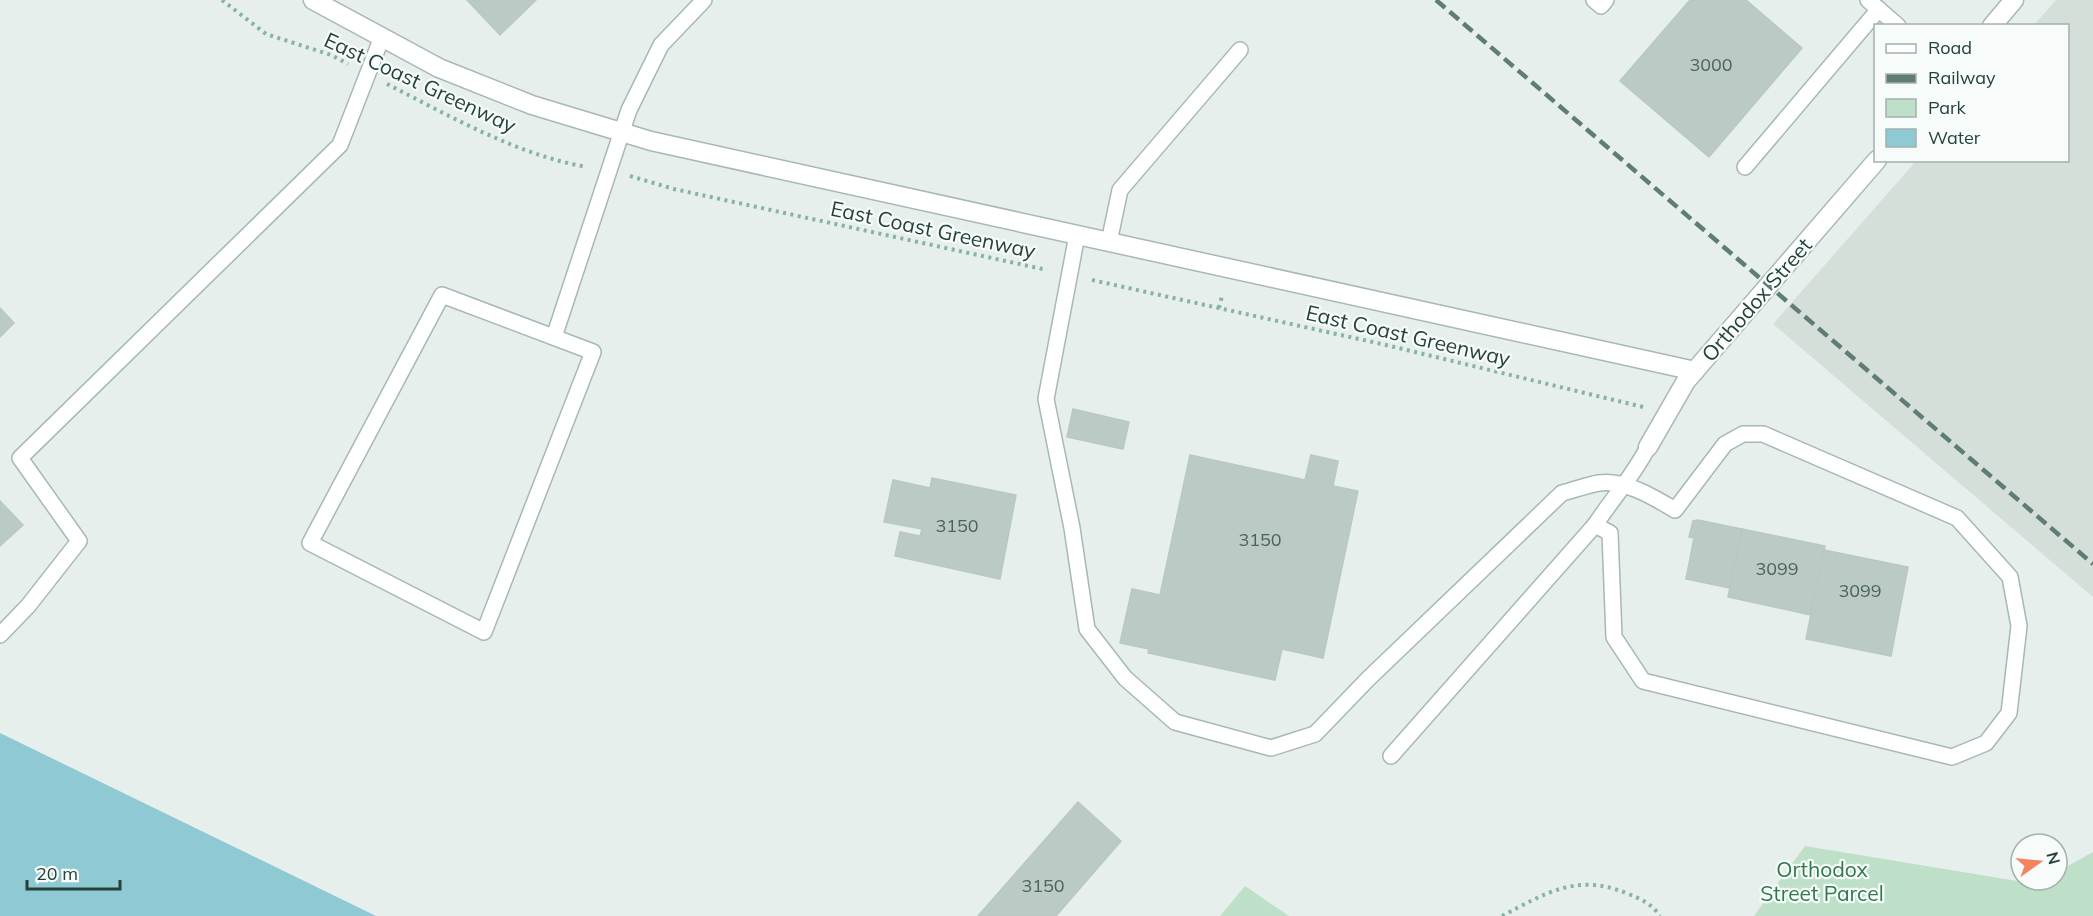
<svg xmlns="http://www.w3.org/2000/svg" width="2093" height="916" font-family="Mulish,sans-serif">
<rect width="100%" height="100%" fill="#e6efeb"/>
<!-- built -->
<path fill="#d4dfda" d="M2056,0h37v597l-320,-273 143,-163 152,-1v-134l-34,-1z"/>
<!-- green -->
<g fill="#bfe0c8">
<path d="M1805,846l230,38 8,-4h14v-8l36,-20v64h-339z"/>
<path d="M1245,886l44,30h-69z"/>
</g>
<!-- water -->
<path fill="#8ec9d4" d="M0,733l376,183h-376z"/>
<!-- building -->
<g fill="#bbcac4" stroke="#b8c9c2" stroke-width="1.5">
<path d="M467,0h69l-36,35z"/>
<path d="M1690,0h56l56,48 -93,109 -89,-76z"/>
<path d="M0,308l14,15 -14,14z"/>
<path d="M1073,409l56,13 -6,27 -56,-12z"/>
<path d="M1190,455l115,25 6,-25 27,6 -5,25 25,5 -35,167 -41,-9 -7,31 -127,-27 1,-4 -29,-6 12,-54 28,6z"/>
<path d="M932,478l84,17 -16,84 -105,-23 5,-24 20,4 2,-7 -38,-7 9,-42 37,8z"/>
<path d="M0,501l23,24 -23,21z"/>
<path d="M1698,520l44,9 -12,59 -44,-9 8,-41 -5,-1 4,-16z"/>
<path d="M1742,529l83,17 -14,69 -83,-18z"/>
<path d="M1824,550l84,17 -17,89 -85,-17z"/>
<path d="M1078,802l43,39 -65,75h-78z"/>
</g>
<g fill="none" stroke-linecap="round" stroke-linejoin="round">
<defs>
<g id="lane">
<path d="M1594,0l7,6 5,-6"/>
<path d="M1868,0l30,26"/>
<path d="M1745,167l134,-158"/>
<path d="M1077,235l-31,164 26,129 15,101 38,49 50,44 96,26 44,-14 53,-55 194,-186c12,-3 25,-8 37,-10 25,-4 56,15 76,27l50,-66 18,-10h20l194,84 53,59 9,49 -10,87 -23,30 -34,14 -309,-76 -29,-44 -4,-104 -15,-8c17,-26 39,-50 53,-78"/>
<path d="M1109,242l11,-52 120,-140"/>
<path d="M442,295l151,57 -109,280 -174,-89z"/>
<path d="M554,337l75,-227 32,-65 43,-45"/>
<path d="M0,635l28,-29 51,-65 -59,-83 320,-313 42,-108"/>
<path d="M1391,756l204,-231"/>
</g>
<g id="street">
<path d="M313,0l126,68 93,37 119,36 1044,230"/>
<path d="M1992,26l22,-26"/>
<path d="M1648,447l38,-66 191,-221"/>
</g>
</defs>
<!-- lane casing -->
<use href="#lane" stroke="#a8b8b2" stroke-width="18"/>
<!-- street casing -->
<use href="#street" stroke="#a8b8b2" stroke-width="21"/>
<!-- path -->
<g stroke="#86b3a5" stroke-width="4" stroke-dasharray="3 4.5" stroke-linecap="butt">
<path d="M222,0l44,34 65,21 17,9"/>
<path d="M387,84c63,32 130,71 200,83"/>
<path d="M630,176l44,13 373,81"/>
<path d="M1092,280l294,65 257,62"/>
<path d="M1219,308l3,-12"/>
<path d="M1502,916c44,-23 75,-43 124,-23 15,6 25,10 34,23"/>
</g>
<!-- lane -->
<use href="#lane" stroke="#fff" stroke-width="15"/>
<!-- street -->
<use href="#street" stroke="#fff" stroke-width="18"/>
<!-- rail -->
<path stroke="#5f7d75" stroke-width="4.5" stroke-dasharray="12 6" stroke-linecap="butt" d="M1436,0l657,564"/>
</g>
<g text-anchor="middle" stroke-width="4.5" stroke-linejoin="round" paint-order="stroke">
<!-- number labels -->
<g font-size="18" fill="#4a645c">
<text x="1711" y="71">3000</text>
<text x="957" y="532">3150</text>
<text x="1260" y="546">3150</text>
<text x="1777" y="575">3099</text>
<text x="1860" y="597">3099</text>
<text x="1043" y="892">3150</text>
</g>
<!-- street labels -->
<g font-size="21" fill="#24423a" stroke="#f7fbf9">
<text transform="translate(420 83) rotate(25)" y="7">East Coast Greenway</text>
<text transform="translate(933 230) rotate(12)" y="7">East Coast Greenway</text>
<text transform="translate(1757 300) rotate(-49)" y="7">Orthodox Street</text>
<text transform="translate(1408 336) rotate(13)" y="7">East Coast Greenway</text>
</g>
<!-- park labels -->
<g font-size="21" fill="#2d7a4b" stroke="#f7fbf9">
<text x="1822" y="877">Orthodox<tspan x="1822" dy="24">Street Parcel</tspan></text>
</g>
</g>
<!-- legend -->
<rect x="1874" y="24" width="195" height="138" fill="#f7fbf9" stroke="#a3b1ad" stroke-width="1.5"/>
<rect x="1886" y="44" width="30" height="9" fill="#ffffff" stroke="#a3b1ad" stroke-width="1.5"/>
<text x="1928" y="54" font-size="18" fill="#24423a">Road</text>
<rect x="1886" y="74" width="30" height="9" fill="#5f7d75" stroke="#a3b1ad" stroke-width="1.5"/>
<text x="1928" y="84" font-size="18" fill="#24423a">Railway</text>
<rect x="1886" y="99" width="30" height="18" fill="#bfe0c8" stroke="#a3b1ad" stroke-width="1.5"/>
<text x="1928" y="114" font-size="18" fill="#24423a">Park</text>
<rect x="1886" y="129" width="30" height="18" fill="#8ec9d4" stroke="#a3b1ad" stroke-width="1.5"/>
<text x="1928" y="144" font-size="18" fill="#24423a">Water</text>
<!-- north arrow -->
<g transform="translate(2039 862) rotate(75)"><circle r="28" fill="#f7fbf9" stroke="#a3b1ad" stroke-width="1.5"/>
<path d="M0-4.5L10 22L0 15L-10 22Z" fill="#f4845f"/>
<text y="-9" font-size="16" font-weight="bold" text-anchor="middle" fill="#24423a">N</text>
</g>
<!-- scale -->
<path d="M27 880v9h93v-9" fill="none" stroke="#24423a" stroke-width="3"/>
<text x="36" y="880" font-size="18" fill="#24423a" stroke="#f7fbf9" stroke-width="4.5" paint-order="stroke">20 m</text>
</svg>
